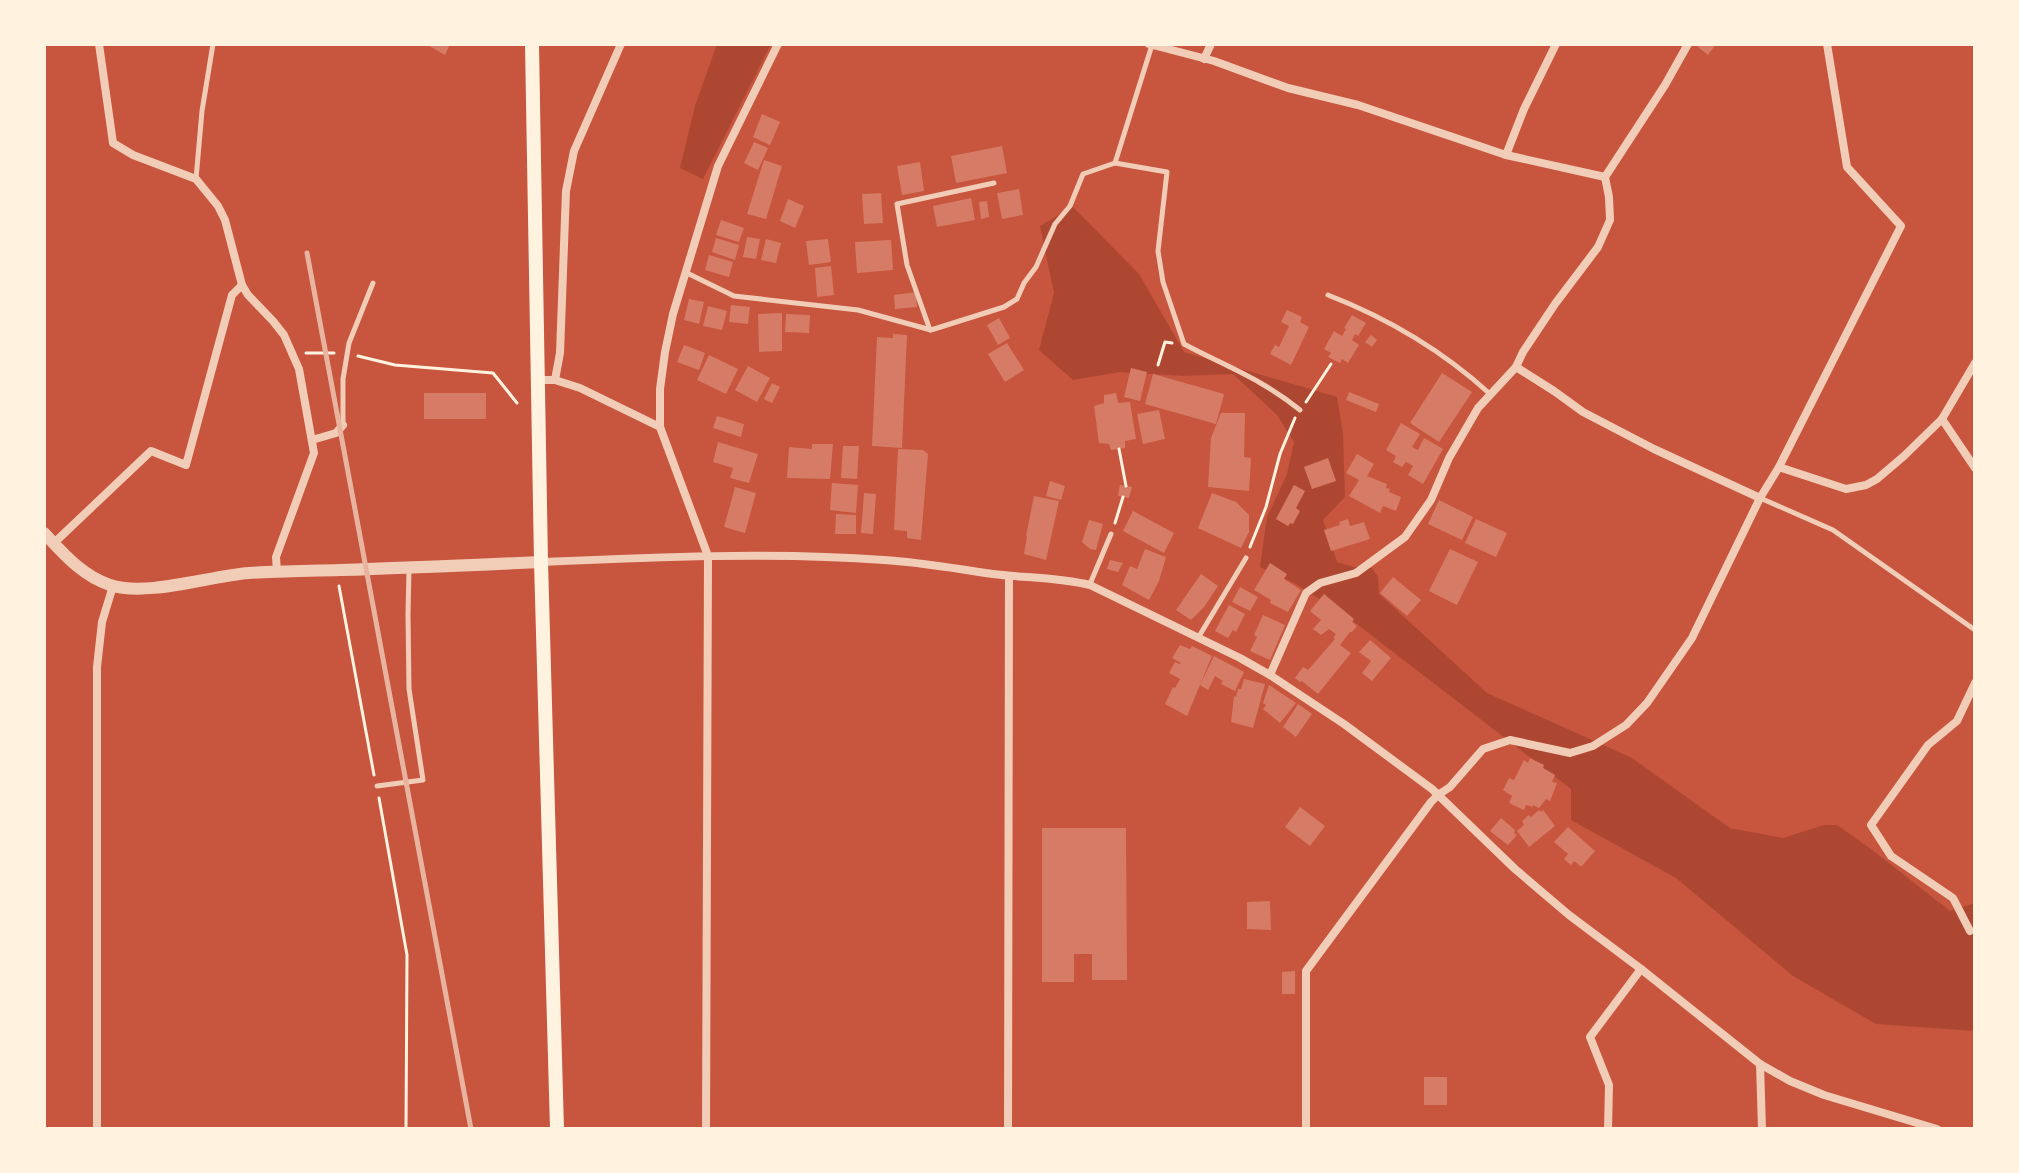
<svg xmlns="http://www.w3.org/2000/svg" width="2019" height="1173" font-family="Georgia,serif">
<rect width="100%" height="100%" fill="#c8553d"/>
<!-- green -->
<g fill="#ae4732">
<path d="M717,44h54l-68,135 -23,-11 15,-62z"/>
<path d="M1073,207l66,67 45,78 153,45 6,37 2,63 -22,23 14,42 17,5 18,1 6,9 1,17 108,99 145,65 98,70 53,10 41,-13h13l34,24 79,62 25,-8v128l-99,-7 -83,-48 -117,-98 -105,-58v-31l-222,-171 -55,-35 -34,-16 7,-50 20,-43 7,-32 -17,-27 -44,-41 -49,2 -64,-4 -47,8 -34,-30 15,-57 -14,-67z"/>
</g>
<!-- building -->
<g fill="#d67c66">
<path d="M426,44h24l-5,11z"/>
<path d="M1700,44h16l-8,11 -10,-8z"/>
<path d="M762,114l18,8 -10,23 -17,-8z"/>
<path d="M754,142l14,6 -10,22 -14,-7z"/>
<path d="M1002,146l5,27 -51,10 -5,-27z"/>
<path d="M764,160l18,6 -16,53 -19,-5z"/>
<path d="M920,162l4,29 -22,4 -5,-29z"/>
<path d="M1019,189l4,26 -21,4 -5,-26z"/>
<path d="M881,193l2,30 -19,1 -2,-30z"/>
<path d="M971,198l4,22 -38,7 -4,-21z"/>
<path d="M788,199l16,7 -9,22 -15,-7z"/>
<path d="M987,201l2,16 -8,2 -2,-17z"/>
<path d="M721,220l23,8 -5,14 -23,-7z"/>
<path d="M747,237l13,2 -4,20 -13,-2z"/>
<path d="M716,238l23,7 -4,15 -23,-8z"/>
<path d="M766,239l15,4 -5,20 -15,-3z"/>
<path d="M828,239l3,23 -22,3 -3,-24z"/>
<path d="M891,240l2,30 -36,3 -2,-31z"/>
<path d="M709,255l24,7 -4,15 -24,-7z"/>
<path d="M831,266l3,29 -17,2 -2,-29z"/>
<path d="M916,292l1,15 -22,2 -1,-14z"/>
<path d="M689,299l15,3 -5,22 -15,-4z"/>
<path d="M731,305l19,2 -2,17 -19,-2z"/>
<path d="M708,306l19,5 -5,19 -19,-4z"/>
<path d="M1287,310l15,7 -2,5 9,5 -18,38 -21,-11 5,-9 4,2 10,-21 -8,-4z"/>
<path d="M782,313v38l-23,1 -1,-38z"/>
<path d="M786,314l24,1 -1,18 -24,-1z"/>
<path d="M1352,315l14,8 -8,13 -3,-2 -3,6 7,5 -11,18 -6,-4 -2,4 -12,-6 3,-4 -7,-4 10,-18 8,5 4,-7 -2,-1z"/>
<path d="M999,318l11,20 -12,7 -11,-20z"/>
<path d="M893,334l14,1 -5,113 -30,-2 5,-109 16,1z"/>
<path d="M1371,335l6,5 -5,7 -7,-5z"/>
<path d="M1007,343l17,27 -19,12 -17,-28z"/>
<path d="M684,345l21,8 -6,17 -22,-8z"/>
<path d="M709,355l29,14 -12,25 -29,-14z"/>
<path d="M748,366l22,12 -13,24 -22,-12z"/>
<path d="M1131,368l16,4 -7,29 -16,-4z"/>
<path d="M1442,373l30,19 -33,50 -29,-19z"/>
<path d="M1153,374l71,20 -8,30 -71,-20z"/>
<path d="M772,383l8,4 -8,16 -8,-4z"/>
<path d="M1349,392l30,12 -3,8 -30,-12z"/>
<rect x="424" y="393" width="62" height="26"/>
<path d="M1116,393l2,10 12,-1 6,37 -11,2v7l-14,2 -2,-6 -10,-1 -5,-37 10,-3v-8z"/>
<path d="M1159,410l6,29 -22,5 -6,-30z"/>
<path d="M1221,413h24l-1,44 7,1 -2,33 -41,-4 3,-49z"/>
<path d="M717,416l27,8 -3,13 -28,-9z"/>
<path d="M1401,423l19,11 -8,13 6,3 6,-12 19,11 -20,35 -15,-9 5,-9 -7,-4 -4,5 -9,-5 3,-6 -10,-6z"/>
<path d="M718,442l40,12 -9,29 -19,-5 3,-10 -20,-6z"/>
<path d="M812,444h21l-3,35 -43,-1 2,-31 23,2z"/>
<path d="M843,446h16l-2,33 -16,-1z"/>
<path d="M898,449l25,1 5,4 -7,86 -14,-2v-7l-13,-1z"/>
<path d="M1357,454l17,10 -7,12 20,8 -1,4 4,1 -1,3 12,5 -5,14 -13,-5 -3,7 -31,-17 10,-16 -13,-7z"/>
<path d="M1328,458l8,23 -24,8 -8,-22z"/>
<path d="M1050,481l15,5 -4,14 -15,-4z"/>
<path d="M832,483l26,2 -2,28 -26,-3z"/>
<path d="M1120,485l12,2 -3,11 -11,-2z"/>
<path d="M1294,485l11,6 -9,17 4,3 -7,13 -3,-1 -2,3 -12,-7z"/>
<path d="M735,487l21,6 -11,40 -21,-6z"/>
<path d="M864,493l12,1 -3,40 -12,-1z"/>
<path d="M1212,493l24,9 13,13v17l-8,16 -43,-20z"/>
<path d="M1034,496l25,5 -13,59 -22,-6 3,-18h-1z"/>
<path d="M1439,500l34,17 -11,23 -34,-16z"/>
<path d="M1133,511l41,22 -10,20 -41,-22z"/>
<path d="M836,514l20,1v19h-21z"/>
<path d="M1348,519l2,7 14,-4 6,17 -39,12 -7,-21 16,-5 -1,-3z"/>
<path d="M1476,519l31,14 -11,24 -31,-14z"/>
<path d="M1089,520l14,4 -7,26 -6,-1 -8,-7z"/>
<path d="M1145,549l21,8 -7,24 -10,19 -27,-15 8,-19 7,3z"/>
<path d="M1450,549l28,13 -21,43 -28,-14z"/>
<path d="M1110,560l13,3 -5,9 -11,-3z"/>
<path d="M1270,563l17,11 -3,5 17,11 -13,22 -18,-9 1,-3 -17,-10z"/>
<path d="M1201,574l17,12 -14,21 -13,13 -15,-10z"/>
<path d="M1393,577l28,23 -14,16 -27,-23z"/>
<path d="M1240,587l18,10 -8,14 -18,-9z"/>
<path d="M1324,594l30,25 -2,3 5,4 -5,6h-2l-10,13 11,8 -33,41 -16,-13 -2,1 -5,-4 8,-11 5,3 27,-31 -2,-1 3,-4 -7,-5 -8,6 -8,-6 8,-9 -11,-9z"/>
<path d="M1229,605l16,9 -9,18 -3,-2 -5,8 -13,-7z"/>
<path d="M1263,615l22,10 -15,35 -20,-9 7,-14 -3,-2z"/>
<path d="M1370,640l21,18 -19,23 -10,-8 9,-12 -12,-9z"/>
<path d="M1180,645l10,4 2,-3 20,10 -25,60 -22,-12 8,-17 2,1 5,-9 -11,-6 6,-11 5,2 1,-1 -9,-5z"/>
<path d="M1214,656l30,16 -9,19 -14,-7 2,-3 -8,-5 -7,14 -8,-5z"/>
<path d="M1244,679l21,5 -12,44 -22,-6 3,-26 2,1 2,-8h3z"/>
<path d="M1269,685l27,18 -16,20 -17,-14 3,-4 -3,-2z"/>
<path d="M1298,704l14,10 -16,23 -13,-10z"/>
<path d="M1530,758l14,7 -1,3 12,7 -3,7 5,1 -7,18 -4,-2 -7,9 -6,-3v2l-7,-2 -2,5 -15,-7 3,-7 -9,-6 6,-12 5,2 10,-20 4,3z"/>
<path d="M1300,807l25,19 -15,20 -25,-19z"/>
<path d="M1539,810l2,2 2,-2 12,16 -26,21 -12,-16 7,-6 -2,-4 7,-6 2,2z"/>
<path d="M1501,818l14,12 -1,3 3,2 -9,10 -18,-14z"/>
<path d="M1568,827l27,24 -13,15h-2l-6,-5 -3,4 -7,-6 4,-5 -14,-12z"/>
<path d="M1042,828h84l1,152h-35v-26h-18v28h-32z"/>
<path d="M1270,901l1,29 -24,-1v-27z"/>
<path d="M1295,971v23h-13v-22z"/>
<rect x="1424" y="1077" width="23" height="28"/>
</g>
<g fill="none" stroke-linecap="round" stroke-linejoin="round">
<!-- path -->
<g stroke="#fff3e0" stroke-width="3">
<path d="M306,353h28"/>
<path d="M358,356l37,9 98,8 24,30"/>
<path d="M1158,365l7,-23 7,1"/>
<path d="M1306,402l25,-38"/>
<path d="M1119,449l7,37"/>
<path d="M1115,523l8,-26"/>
<path d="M1250,547l16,-40 14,-53 15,-36"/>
<path d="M339,586l35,189"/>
<path d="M379,798l28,157 -1,174"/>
</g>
<!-- service -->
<g stroke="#f1ccb7" stroke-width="5">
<path d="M1152,45l-37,118 52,9 -9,79 5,31 21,62c41,22 78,35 116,66"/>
<path d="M196,179l6,-68 11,-67"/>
<path d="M687,273l47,23 124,14 73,20 73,-23 13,-8 7,-16 12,-16 19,-43 15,-18 13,-32 32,-11"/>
<path d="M1328,295c59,23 115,56 162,99"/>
<path d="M930,330l-23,-65 -10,-61 97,-21"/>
<path d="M343,424v-45l6,-36 24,-60"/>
<path d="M1760,498l73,32 142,100"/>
<path d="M1090,584l21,-50"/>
<path d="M1198,638l48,-80"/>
<path d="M377,786l46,-6 -14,-91 -1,-75 1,-45"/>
</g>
<!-- minor -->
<g stroke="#f1ccb7" stroke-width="8">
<path d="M99,44l14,99 20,12 63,24 22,27 7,14 17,65 6,10 25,26 11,14 15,34 15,84 -38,104 1,14"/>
<path d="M1149,44l65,17 74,27 70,17 148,50 18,-46 32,-65"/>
<path d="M1204,59l7,-15"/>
<path d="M1506,155l99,22"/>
<path d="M1516,367l38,24 29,21 71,37 106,49"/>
<path d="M538,380h17l5,-27 6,-162 8,-40 47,-107"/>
<path d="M555,380l25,8 80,39"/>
<path d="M1942,419l33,49"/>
<path d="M312,440l24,-7 7,-8"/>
<path d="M1779,467l67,22 20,-4 11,-6 27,-23 38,-37 33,-56"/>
<path d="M54,543l97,-92 35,14 46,-170 10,-10"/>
<path d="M541,562c114,-5 229,-10 343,-2 36,2 73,9 109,14 32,4 65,3 97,11l150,73 30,17 74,49 88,65 83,80 54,46 72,54 119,95 30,17 34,14 113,34"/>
<path d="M1270,675l36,-82 14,-10 36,-10 49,-36 26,-37 18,-42 29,-50 38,-41 7,-15 32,-48 43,-57 12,-27 -1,-23 -4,-20 60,-92 23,-41"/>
<path d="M1970,931l-17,-33 -62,-42 -20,-31 57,-80 29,-24 18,-38"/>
<path d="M1760,1064l2,65"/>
<path d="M97,1129v-462l5,-45 11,-36"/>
<path d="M706,1129l2,-573 -48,-129v-38l5,-37 8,-38 45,-148 60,-122"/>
<path d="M1008,1129l1,-553"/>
<path d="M1306,1129v-158l125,-169 7,-7 12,-8 33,-38 27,-9 60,13 23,-7 33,-21 21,-22 45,-65 68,-140 19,-31 122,-241 -54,-59 -20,-123"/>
<path d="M1608,1129l1,-44 -19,-48 51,-68"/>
</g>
<!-- tertiary -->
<path stroke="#f1ccb7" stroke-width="12" d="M44,533c19,20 38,43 66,52 37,12 99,-9 139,-12 30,-2 61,-2 91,-3 67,-2 134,-5 201,-8"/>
<!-- secondary -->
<path stroke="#fff3e0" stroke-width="14" d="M532,44l9,518 16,567"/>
<!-- rail -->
<path stroke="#e9b49f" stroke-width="5" d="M307,253l164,876"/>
</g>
<!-- border -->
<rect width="2019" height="1173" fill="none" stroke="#fff3e0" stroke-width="92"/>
</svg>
